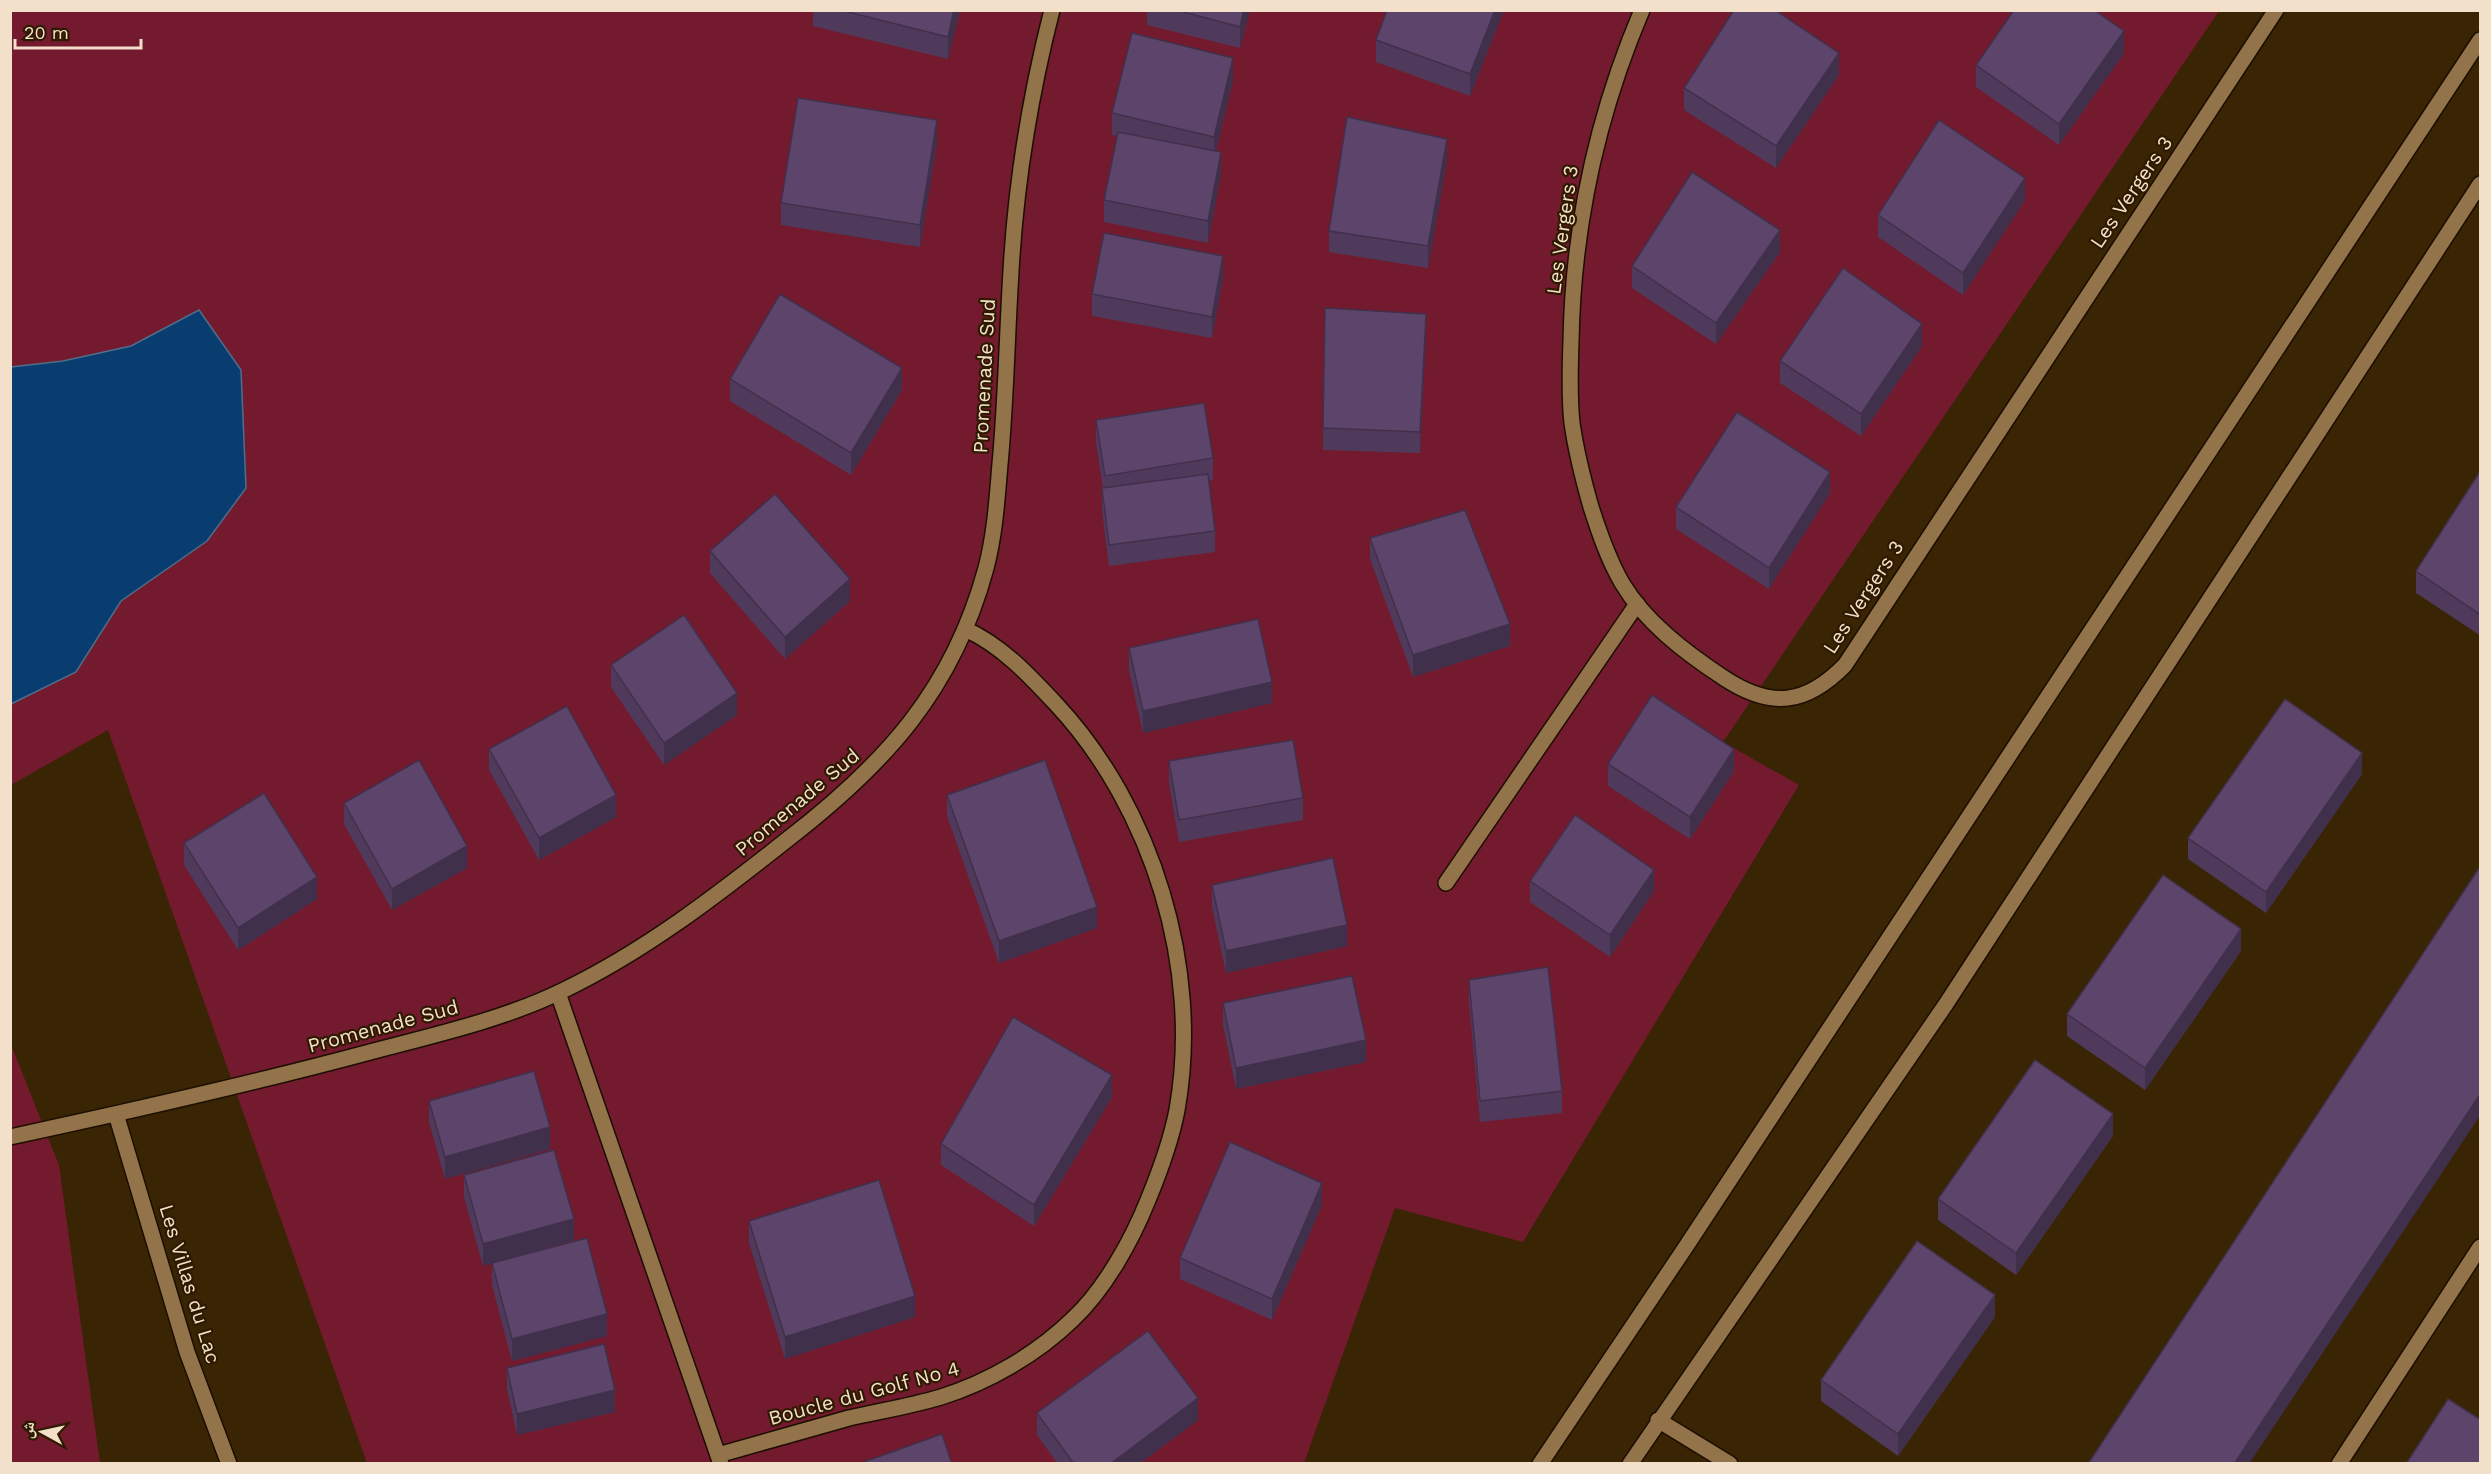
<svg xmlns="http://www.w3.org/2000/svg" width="2491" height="1474" font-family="'Work Sans','Noto Naskh Arabic',sans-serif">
<rect width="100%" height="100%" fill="#392404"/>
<!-- green -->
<g fill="#731a2e">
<path d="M11,11h2208l-496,731 76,43 -276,457 -128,-34 -91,255h-937l-259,-733 -97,55z"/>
<path d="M10,1042l49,123 41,298h-89z"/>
</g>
<!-- water -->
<path fill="#093d6f" stroke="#4f6e8a" stroke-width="1.5" d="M199,310l42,60 5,118 -39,53 -86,60 -45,71 -65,32v-337l52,-6 68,-15z"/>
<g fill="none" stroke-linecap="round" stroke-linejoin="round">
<defs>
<g id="minor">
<path d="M1642,10c-45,106 -69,217 -71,331 -1,27 -2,55 1,82 4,28 11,56 19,84 8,25 17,52 31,76 23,39 64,70 102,95 47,31 82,27 121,-13l431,-655"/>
<path d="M1446,883l191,-279"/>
<path d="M558,993l163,471"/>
<path d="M116,1114l71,238 42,112"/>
<path d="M10,1137c121,-26 241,-53 360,-85 64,-17 132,-32 192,-61 83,-40 154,-95 226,-152 97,-75 165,-149 198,-271 9,-34 11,-69 14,-104 6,-64 7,-129 11,-193 5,-89 19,-175 41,-261"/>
<path d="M1658,1420l72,44"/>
<path d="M718,1455c44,-12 87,-25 131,-37 31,-7 62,-12 92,-21 48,-15 96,-43 132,-78 32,-30 59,-79 75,-119 12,-29 23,-59 29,-90 25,-141 -24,-302 -121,-406 -27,-29 -55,-59 -91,-75"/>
<path d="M1540,1464l145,-216 795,-1208"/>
<path d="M1630,1464l316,-460 534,-820"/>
<path d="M2339,1464l141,-217"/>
</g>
</defs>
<!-- minor casing -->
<use href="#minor" stroke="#1c0e00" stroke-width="18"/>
<!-- minor -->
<use href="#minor" stroke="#93734a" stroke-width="15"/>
</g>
<!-- wall -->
<g fill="#503a5c">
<path d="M813,10h147l-12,49 -135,-33z"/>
<path d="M1147,10h103l-10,38 -93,-23z"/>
<path d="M1504,10l-34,86 -94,-34v-22z"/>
<path d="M2124,53l-65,92 -83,-58v-22z"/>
<path d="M1839,75l-63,93 -92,-58v-22z"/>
<path d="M1233,80l-17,71 5,23 -13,69 -104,-21v-22l13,-64 -5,-1v-22z"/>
<path d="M937,142l-17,105 -139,-22v-22z"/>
<path d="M1447,161l-19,107 -99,-16v-21z"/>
<path d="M2025,200l-62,95 -85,-58v-22z"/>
<path d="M1780,252l-64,92 -84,-56v-22z"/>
<path d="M1223,278l-11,60 -120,-22v-22z"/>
<path d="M1426,335l-6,118 -97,-3v-22z"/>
<path d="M1922,346l-61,90 -81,-53v-22z"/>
<path d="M730,379l172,11 -51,85 -121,-74z"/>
<path d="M1096,420l117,38v22h-5l7,51v21l-106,14 -7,-56v-22h1l-7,-46z"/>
<path d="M2481,470v166l-65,-43v-22z"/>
<path d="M1830,493l-61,96 -93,-60v-22z"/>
<path d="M1370,538l140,108 -97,31 -43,-118z"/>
<path d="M710,551l140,50 -65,58 -75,-86z"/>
<path d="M1129,648l143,55 -129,30 -14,-63z"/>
<path d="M611,665l126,50 -73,50 -53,-78z"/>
<path d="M489,749l127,68 -77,43 -50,-90z"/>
<path d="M1169,761l134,37v22l-124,22 -10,-59z"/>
<path d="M1608,764l126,7 -44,68 -82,-53z"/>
<path d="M2362,774l-96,139 -78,-54v-21z"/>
<path d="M947,795l150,133 -98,35 -52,-147z"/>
<path d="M344,803l123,65 -75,42 -48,-86z"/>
<path d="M184,843l133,56 -79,51 -54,-85z"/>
<path d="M1530,881l124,10 -44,66 -80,-55z"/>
<path d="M1212,885l135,61 -121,27 -14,-66z"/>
<path d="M2241,951l-96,139 -78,-54v-22z"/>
<path d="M1469,980l93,111v22l-82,9 -11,-121z"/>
<path d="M1223,1003l143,59 -130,27 -13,-64z"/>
<path d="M1112,1097l-78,129 -93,-61v-21z"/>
<path d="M429,1101l121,48 -105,30 -16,-57z"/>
<path d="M2113,1136l-97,139 -78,-55v-21z"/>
<path d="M464,1175l110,65 -81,23 114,73 -95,25 -20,-76v-22l-9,3 -19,-69z"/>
<path d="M1322,1205l-50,115 -92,-41v-21z"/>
<path d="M749,1221l166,96 -130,42 -36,-116z"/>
<path d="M1995,1317l-97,139 -77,-55v-21z"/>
<path d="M507,1368l108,44 -98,23 -10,-46z"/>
<path d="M1037,1413l161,7 -59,44h-81l-21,-29z"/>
</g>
<!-- shaded-wall -->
<g fill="#41304b">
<path d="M954,10h6l-12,49v-22z"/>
<path d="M1244,10h6l-10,38v-21z"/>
<path d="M1495,10h9l-34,86v-22z"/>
<path d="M2124,31v22l-65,92v-21z"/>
<path d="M1839,53v22l-63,93v-22z"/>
<path d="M1233,58v22l-19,79v-22z"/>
<path d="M937,120v22l-17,105v-22z"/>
<path d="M1447,139v22l-19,107v-22z"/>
<path d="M1221,152v22l-13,69v-22z"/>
<path d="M2025,178v22l-62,95v-22z"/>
<path d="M1780,230v22l-64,92v-21z"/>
<path d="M1223,256v22l-11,60v-21z"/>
<path d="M1426,314v21l-6,118v-21z"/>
<path d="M1922,324v22l-61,90v-22z"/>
<path d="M902,368v22l-51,85v-22z"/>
<path d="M1830,472v21l-61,96v-21z"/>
<path d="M850,579v22l-65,58v-22z"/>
<path d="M1510,624v22l-97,31v-22z"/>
<path d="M1272,682v21l-129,30v-22z"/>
<path d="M737,693v22l-73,50v-22z"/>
<path d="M1734,749v22l-44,68v-22z"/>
<path d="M2362,753v21l-96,139v-21z"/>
<path d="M616,795v22l-77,43v-22z"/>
<path d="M467,846v22l-75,42v-21z"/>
<path d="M1654,870v21l-44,66v-22z"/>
<path d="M317,877v22l-79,51v-22z"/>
<path d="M1097,907v21l-98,35v-22z"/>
<path d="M1347,925v21l-121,27v-22z"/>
<path d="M2241,929v22l-96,139v-22z"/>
<path d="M1366,1040v22l-130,27v-21z"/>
<path d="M1112,1075v22l-78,129v-21z"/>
<path d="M2481,1093v21l-232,350h-15z"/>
<path d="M2113,1114v22l-97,139v-22z"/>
<path d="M550,1127v22l-105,30v-22z"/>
<path d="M1322,1183v22l-50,115v-21z"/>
<path d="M574,1219v21l-91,26v-22z"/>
<path d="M1995,1295v22l-97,139v-22z"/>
<path d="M915,1296v21l-130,42v-22z"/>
<path d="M607,1314v22l-95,25v-22z"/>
<path d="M615,1390v22l-98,23v-21z"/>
<path d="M1198,1398v22l-59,44h-29z"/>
</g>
<!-- building -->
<g fill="#5d446b" stroke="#41304b" stroke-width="1.5">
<path d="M840,10h114l-6,27z"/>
<path d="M1176,10h68l-4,17z"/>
<path d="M1387,10h108l-25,64 -94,-34z"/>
<path d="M1734,10h41l64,43 -63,93 -92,-58z"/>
<path d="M2014,10h80l30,21 -65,93 -83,-59z"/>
<path d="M1132,33l101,25 -19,79 -102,-24z"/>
<path d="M798,98l139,22 -17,105 -139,-22z"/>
<path d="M1347,117l100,22 -19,107 -99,-15z"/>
<path d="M1939,120l86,58 -62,95 -85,-58z"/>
<path d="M1118,132l103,20 -13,69 -104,-21z"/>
<path d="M1692,172l88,58 -64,93 -84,-57z"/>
<path d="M1104,233l119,23 -11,61 -120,-23z"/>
<path d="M1843,268l79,56 -61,90 -81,-53z"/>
<path d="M780,294l122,74 -51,85 -121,-74z"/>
<path d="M1325,308l101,6 -6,118 -97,-4z"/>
<path d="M1204,403l9,55 -108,18 -9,-56z"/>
<path d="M1737,412l93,60 -61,96 -93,-61z"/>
<path d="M2481,470v145l-65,-44z"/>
<path d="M1208,474l7,57 -106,14 -7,-57z"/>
<path d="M775,494l75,85 -65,58 -75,-86z"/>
<path d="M1465,510l45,114 -97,31 -43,-117z"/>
<path d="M684,615l53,78 -73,50 -53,-78z"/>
<path d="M1258,619l14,63 -129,29 -14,-63z"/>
<path d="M1652,695l82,54 -44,68 -82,-53z"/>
<path d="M2285,699l77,54 -96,139 -78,-54z"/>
<path d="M567,706l49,89 -77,43 -50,-89z"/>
<path d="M1293,740l10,58 -124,22 -10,-59z"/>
<path d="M419,760l48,86 -75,43 -48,-86z"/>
<path d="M1045,760l52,147 -98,34 -52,-146z"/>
<path d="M264,793l53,84 -79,51 -54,-85z"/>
<path d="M1575,815l79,55 -44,65 -80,-54z"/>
<path d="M1333,858l14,67 -121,26 -14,-66z"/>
<path d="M2481,865v228l-247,371h-146z"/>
<path d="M2163,875l78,54 -96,139 -78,-54z"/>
<path d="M1548,967l14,124 -82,10 -11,-121z"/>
<path d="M1352,976l14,64 -130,28 -13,-65z"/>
<path d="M1013,1017l99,58 -78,130 -93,-61z"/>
<path d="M2035,1060l78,54 -97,139 -78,-54z"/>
<path d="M534,1071l16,56 -105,30 -16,-56z"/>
<path d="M1230,1142l92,41 -50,116 -92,-41z"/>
<path d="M554,1150l20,69 -91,25 -19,-69z"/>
<path d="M879,1180l36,116 -130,41 -36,-116z"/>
<path d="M587,1238l20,76 -95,25 -20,-76z"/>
<path d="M1917,1241l78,54 -97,139 -77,-54z"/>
<path d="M1148,1331l50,67 -88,66h-36l-37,-51z"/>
<path d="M604,1344l11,46 -98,24 -10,-46z"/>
<path d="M2448,1399l33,21v44h-75z"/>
<path d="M942,1434l10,30h-94z"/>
</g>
<g text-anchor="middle" stroke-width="4.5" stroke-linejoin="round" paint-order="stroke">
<!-- street labels -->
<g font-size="20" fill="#f2e0ca" stroke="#2f1a00">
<text transform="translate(2131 192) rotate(-56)" y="7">Les Vergers 3</text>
<text transform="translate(1562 230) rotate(-82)" y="7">Les Vergers 3</text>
<text transform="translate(984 376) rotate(-87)" y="7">Promenade Sud</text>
<text transform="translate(1863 597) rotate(-57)" y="7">Les Vergers 3</text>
<text transform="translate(797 802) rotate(-40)" y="7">Promenade Sud</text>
<text transform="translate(383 1026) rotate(-15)" y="7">Promenade Sud</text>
<text transform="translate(190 1284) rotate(73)" y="7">Les Villas du Lac</text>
<text transform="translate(864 1393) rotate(-15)" y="7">Boucle du Golf No 4</text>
</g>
</g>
<!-- border -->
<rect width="2491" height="1474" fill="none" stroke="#f2e0ca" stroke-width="24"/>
<!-- north arrow -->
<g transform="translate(42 1432) rotate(278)" stroke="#2f1a00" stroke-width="4.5" paint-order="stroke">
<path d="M0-4.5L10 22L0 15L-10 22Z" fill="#f2e0ca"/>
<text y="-9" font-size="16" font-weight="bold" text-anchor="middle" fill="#f2e0ca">ش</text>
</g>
<!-- scale -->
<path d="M15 39v9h126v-9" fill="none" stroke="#f2e0ca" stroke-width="3"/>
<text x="24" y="39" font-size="18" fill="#f2e0ca" stroke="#2f1a00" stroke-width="4.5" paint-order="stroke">20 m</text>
</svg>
